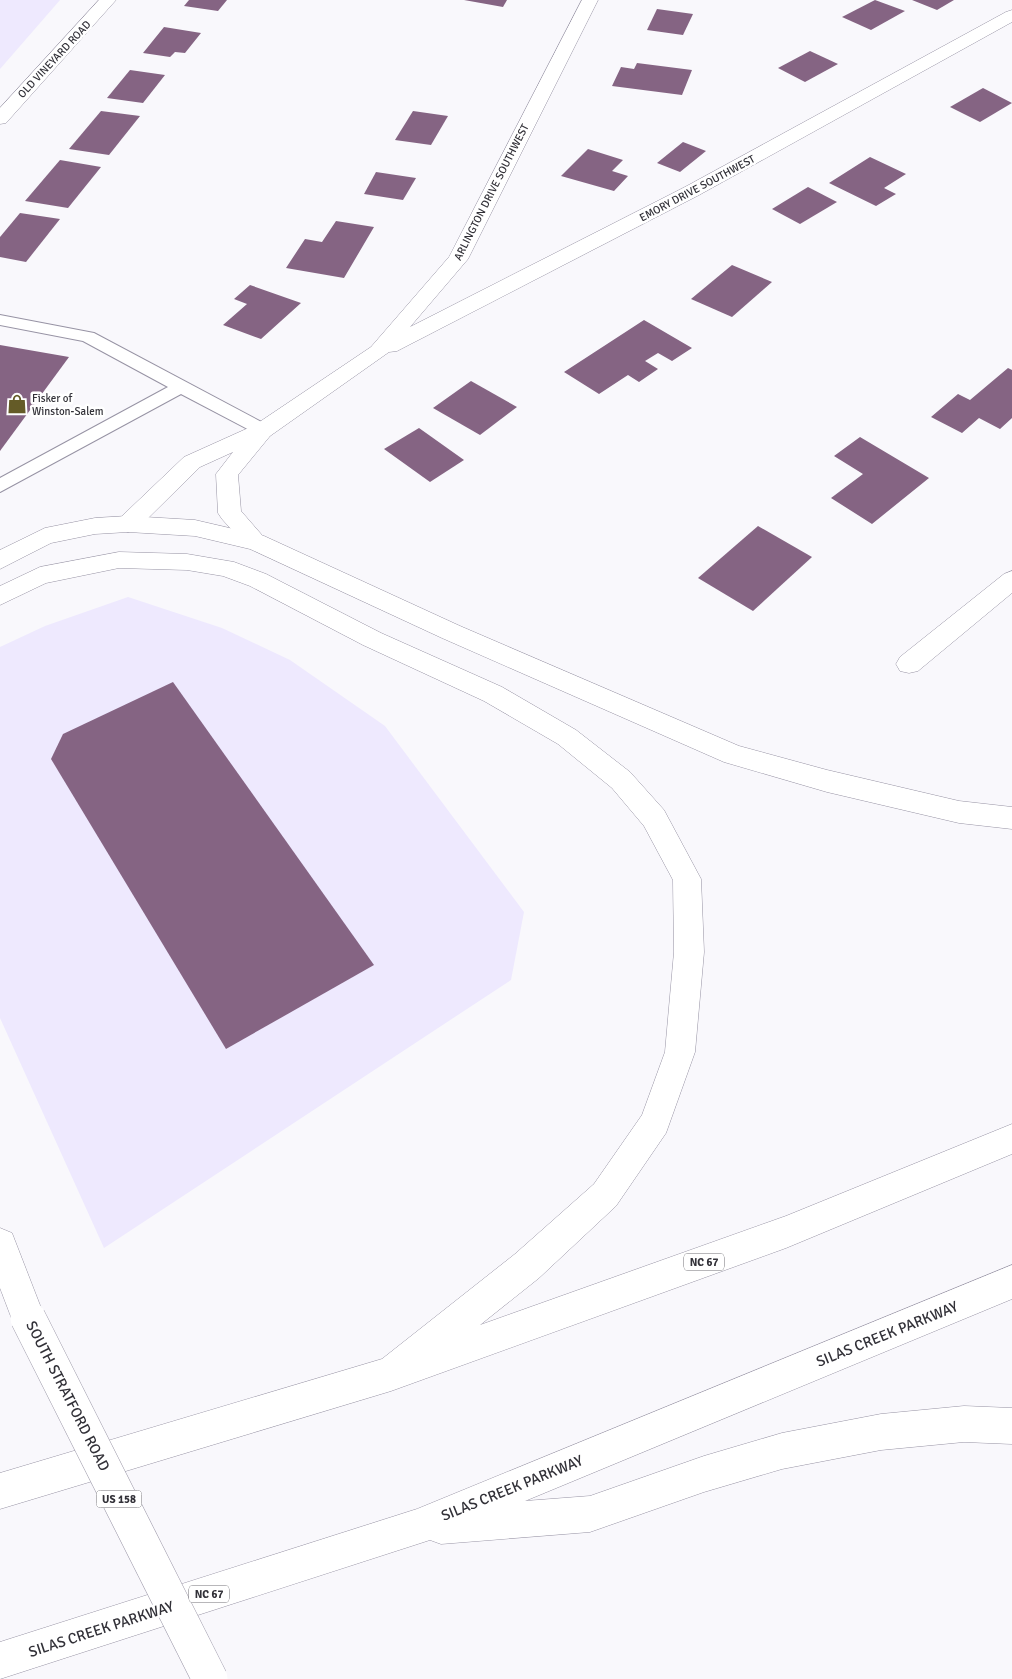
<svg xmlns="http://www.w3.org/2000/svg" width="1012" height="1679" font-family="Signika,sans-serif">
<rect width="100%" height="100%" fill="#f9f8fc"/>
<!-- built -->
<g fill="#eee9fe">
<path d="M0,0h60l-60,69z"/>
<path d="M128,597l94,31 68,32 95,66 139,186 -13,68 -407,268 -104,-230v-371l45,-21z"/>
</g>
<!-- building -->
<g fill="#856483">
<path d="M189,0h38l-9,11 -34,-5z"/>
<path d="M464,0h43l-4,7z"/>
<path d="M875,0l30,11 -34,19 -29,-13z"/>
<path d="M912,0h42l-17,10z"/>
<path d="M657,9l36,5 -10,21 -36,-5z"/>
<path d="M164,27l37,6 -16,20 -10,-1 -5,5 -27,-4z"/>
<path d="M810,51l28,13 -33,18 -27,-14z"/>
<path d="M637,63l55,7 -10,25 -70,-9 9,-19 13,2z"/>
<path d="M130,70l35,5 -22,28 -36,-5z"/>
<path d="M983,88l29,15 -32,19 -30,-15z"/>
<path d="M101,111l39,5 -31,39 -40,-6z"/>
<path d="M413,111l35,5 -17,29 -36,-5z"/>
<path d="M683,142l23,9 -26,21 -23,-9z"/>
<path d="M588,149l35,11 -11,11 16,5 -14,15 -53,-15z"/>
<path d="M870,157l36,17 -22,14 12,6 -20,12 -47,-23z"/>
<path d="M60,160l41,7 -33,41 -43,-7z"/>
<path d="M376,172l40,6 -13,22 -39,-6z"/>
<path d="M808,187l29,15 -37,22 -28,-15z"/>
<path d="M20,213l40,6 -34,43 -26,-5v-20z"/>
<path d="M336,221l38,6 -30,51 -58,-10 19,-29 17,3z"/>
<path d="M732,265l40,17 -40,35 -41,-18z"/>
<path d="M250,285l51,18 -40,36 -38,-14 24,-21 -13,-5z"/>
<path d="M644,320l48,28 -20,13 -14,-8 -13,8 13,8 -19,13 -11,-7 -29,19 -35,-22z"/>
<path d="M0,345l69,12 -69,94z"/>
<path d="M1008,368l4,2v48l-12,11 -21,-11 -17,15 -31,-16 27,-23 12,6z"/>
<path d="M471,381l46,26 -37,28 -47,-27z"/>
<path d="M419,428l45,32 -34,22 -46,-33z"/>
<path d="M860,437l69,41 -57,46 -41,-26 32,-24 -29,-18z"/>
<path d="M758,526l54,31 -59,54 -55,-33z"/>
<path d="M173,682l201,283 -148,84 -175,-290 12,-25z"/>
</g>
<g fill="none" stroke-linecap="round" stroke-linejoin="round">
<defs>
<path id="lane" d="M0,315l94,18 175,93 3,4 -3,4h-12l-76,-40 -181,98v-14l168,-91 -85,-46 -83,-16z"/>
<g id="street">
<path d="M99,0h17l-110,123 -6,1v-16z"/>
<path d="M582,0h16l-130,259 -58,68 275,-140 321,-175 6,-2v12l-313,173 -302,156 -8,1 -119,84 -32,39 3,36 27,31 -4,6 -8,2 -8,-2 -26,-29 -4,-6 -2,-39 17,-22 -33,15 -64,63 -8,2 -8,-2 -4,-6 4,-6 64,-61 71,-32 116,-78 78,-90z"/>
<path d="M1012,571v22l-94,78 -9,2 -9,-2 -4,-7 4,-7 104,-83z"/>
</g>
<g id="primary">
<path d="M128,516l67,4 69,16 196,90 279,120 88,24 132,31 53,6v22l-53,-6 -132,-31 -103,-30 -282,-124 -192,-89 -55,-13 -67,-4 -33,2 -44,9 -51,26v-19l45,-22 50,-10z"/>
<path d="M119,552l68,2 47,8 32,12 115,59 121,54 74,43 54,42 34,38 37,69 3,73 -9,100 -29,81 -50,73 -77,72 -59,47 306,-109 226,-92v30l-226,94 -395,143 -391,118v-36l382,-114 133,-105 79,-70 48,-69 23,-63 9,-100 -1,-72 -29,-54 -32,-38 -54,-44 -74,-43 -121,-56 -113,-59 -27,-10 -36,-6 -68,-2 -73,15 -46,22v-19l40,-19z"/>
<path d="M0,1228l12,5 33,85 -5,12 -12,5 -12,-5 -16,-42z"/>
<path d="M1012,1265v34l-487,202 65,-5 114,-40 78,-23 99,-19 83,-8 48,2v36l-48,-2 -83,8 -99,19 -78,23 -114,40 -149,12 -11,-4 -430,139v-37l417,-133z"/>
</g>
</defs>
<!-- lane casing -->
<use href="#lane" stroke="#9793a4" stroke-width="2"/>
<!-- street casing -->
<use href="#street" stroke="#9793a4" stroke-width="1"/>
<!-- primary casing -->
<use href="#primary" stroke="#9793a4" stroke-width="1"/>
<!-- lane -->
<use href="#lane" fill="#fff" fill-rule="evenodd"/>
<!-- street -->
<use href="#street" fill="#fff" fill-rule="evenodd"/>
<!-- primary -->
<use href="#primary" fill="#fff" fill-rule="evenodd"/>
<defs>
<path id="primary-bridge" d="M28,1318l182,361"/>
</defs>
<!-- primary-bridge casing -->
<use href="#primary-bridge" stroke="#9793a4" stroke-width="36" stroke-linecap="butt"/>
<!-- primary-bridge -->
<use href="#primary-bridge" stroke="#fff" stroke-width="35"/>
</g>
<!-- icons -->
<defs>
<symbol id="shop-bare" viewBox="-9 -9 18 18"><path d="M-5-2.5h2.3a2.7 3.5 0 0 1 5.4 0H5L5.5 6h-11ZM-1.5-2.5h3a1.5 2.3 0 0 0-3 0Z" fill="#645b27" stroke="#fff" stroke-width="2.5" paint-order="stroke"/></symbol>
</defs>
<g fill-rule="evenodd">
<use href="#shop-bare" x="3" y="390" width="28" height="28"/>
</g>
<g text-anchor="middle" stroke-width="5" stroke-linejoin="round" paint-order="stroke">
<!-- far-street labels -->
<g font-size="11" fill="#323138" stroke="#fff">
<text transform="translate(54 59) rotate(-47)" y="4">OLD VINEYARD ROAD</text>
<text transform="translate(697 188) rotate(-28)" y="4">EMORY DRIVE SOUTHWEST</text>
<text transform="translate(491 192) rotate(-63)" y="4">ARLINGTON DRIVE SOUTHWEST</text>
</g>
<!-- far-poi labels -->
<g font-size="11" fill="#323138" stroke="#fff" text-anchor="start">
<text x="32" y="402">Fisker of<tspan x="32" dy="13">Winston-Salem</tspan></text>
</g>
<!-- shield labels -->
<g fill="#fff" stroke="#706f74" stroke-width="1">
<rect x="684" y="1253.5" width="40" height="17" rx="4"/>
<rect x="96.5" y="1490.5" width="45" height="17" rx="4"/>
<rect x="189" y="1585.5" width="40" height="17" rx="4"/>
</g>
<g font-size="11" font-weight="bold" fill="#323138">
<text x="704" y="1266">NC 67</text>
<text x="119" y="1503">US 158</text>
<text x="209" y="1598">NC 67</text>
</g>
<!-- near-street labels -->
<g font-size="15" fill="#323138" stroke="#fff">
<text transform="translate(887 1334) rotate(-22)" y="5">SILAS CREEK PARKWAY</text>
<text transform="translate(68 1396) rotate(63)" y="5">SOUTH STRATFORD ROAD</text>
<text transform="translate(512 1488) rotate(-22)" y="5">SILAS CREEK PARKWAY</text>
<text transform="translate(101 1629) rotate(-18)" y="5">SILAS CREEK PARKWAY</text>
</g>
</g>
</svg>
